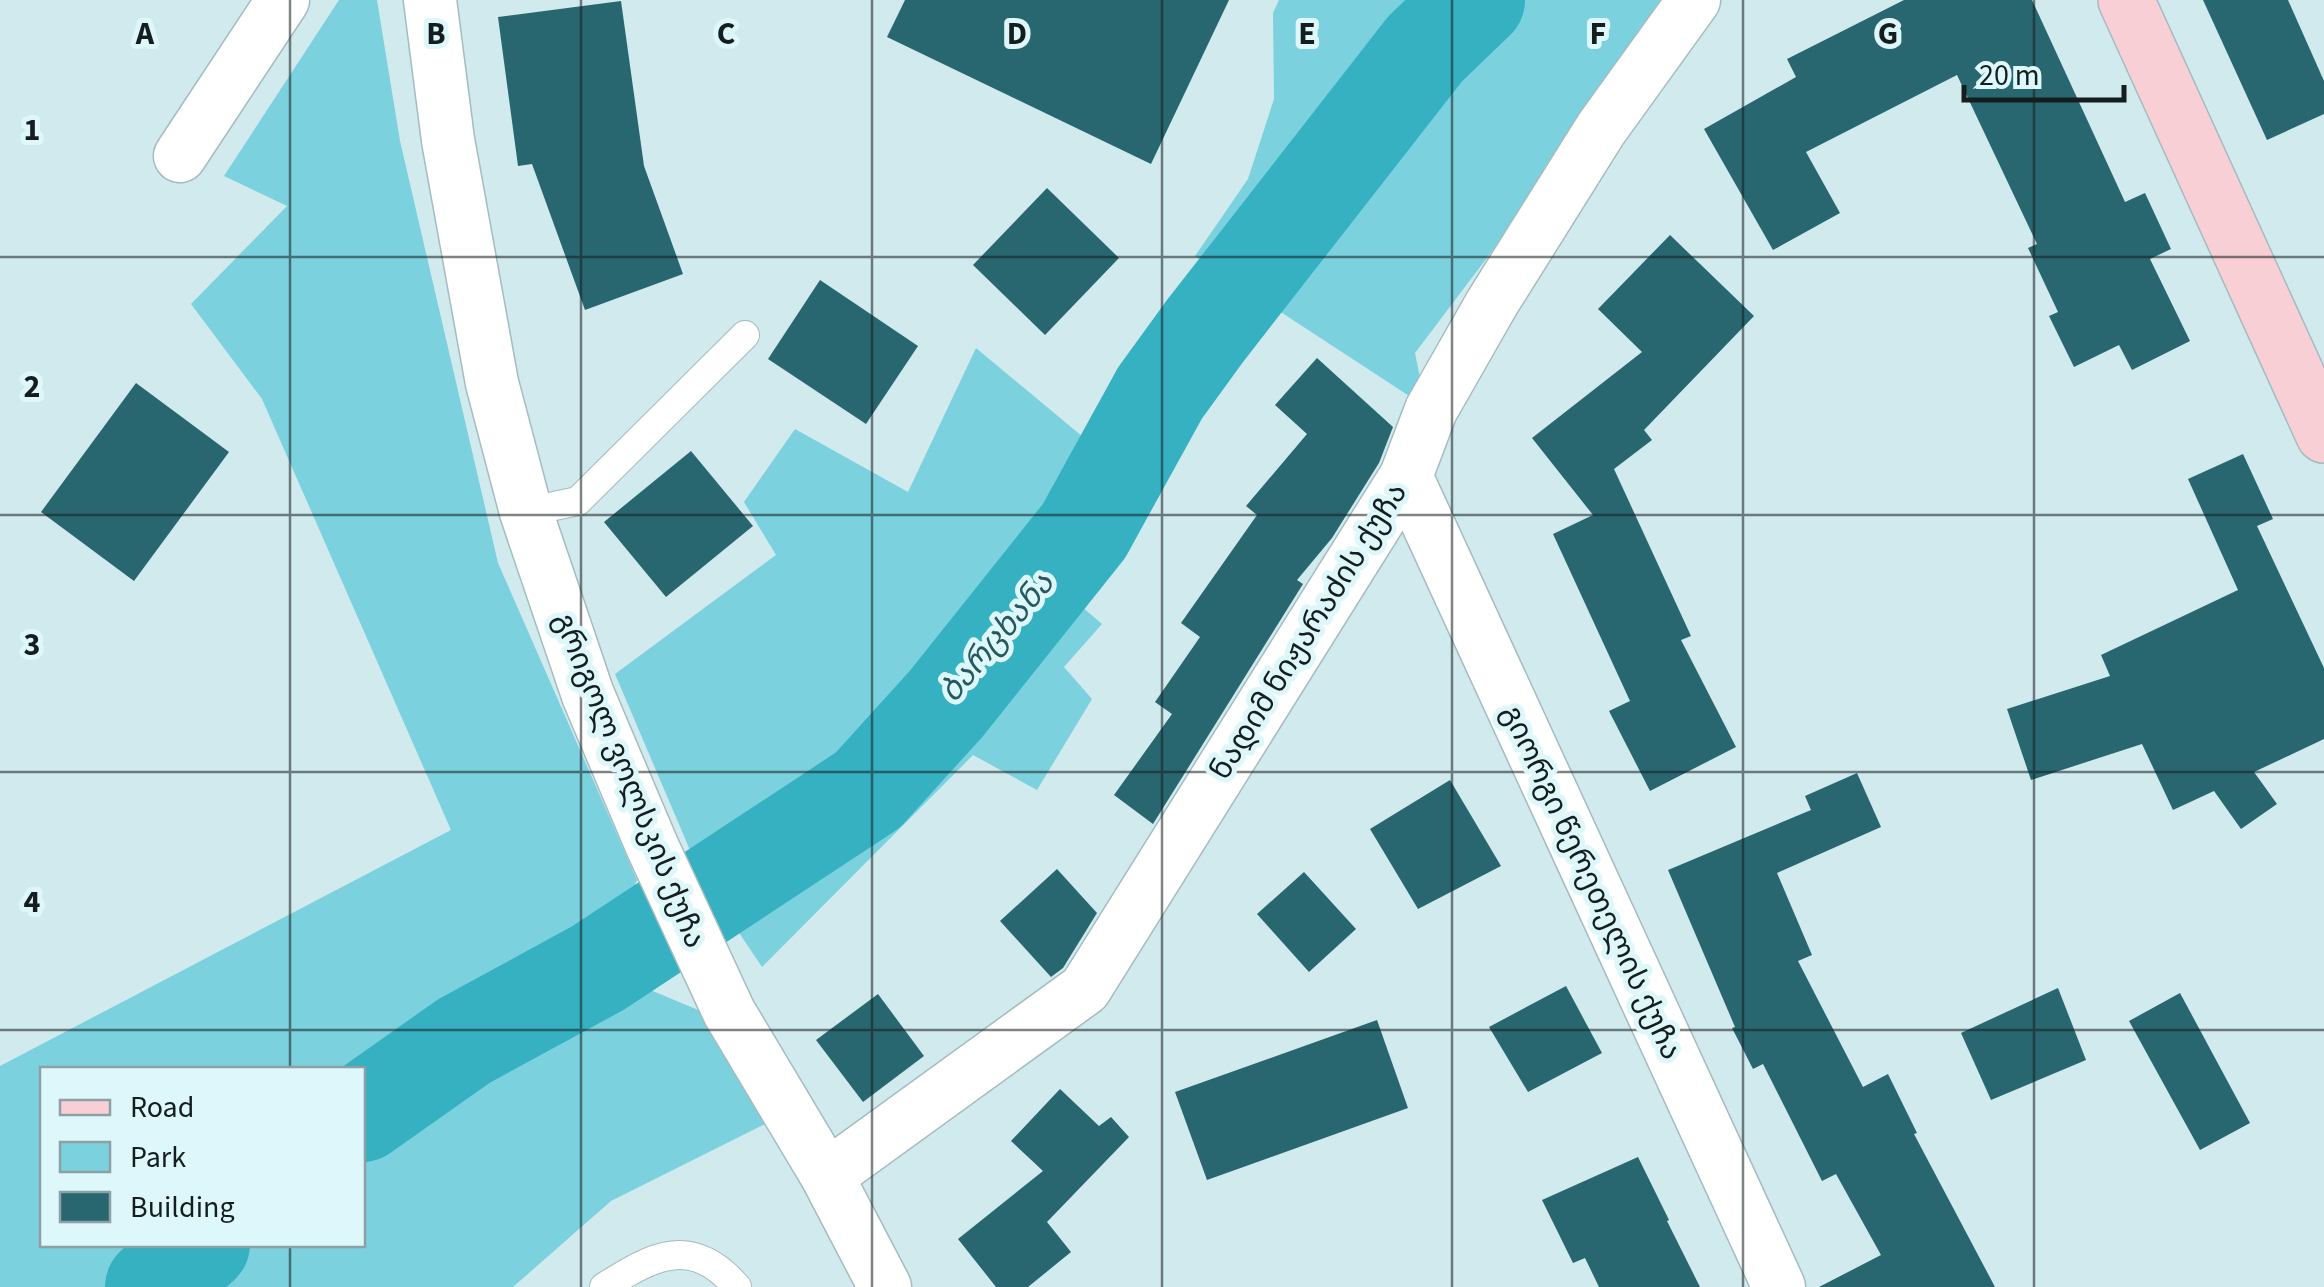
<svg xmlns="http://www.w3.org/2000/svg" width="2324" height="1287" font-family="'Source Sans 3','Noto Sans Georgian',sans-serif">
<rect width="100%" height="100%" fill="#d0eaee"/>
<!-- green -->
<g fill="#7cd1de" fill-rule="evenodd">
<path d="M339,0h38l23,141 98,422 139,317 -39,88 112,47 61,106 -160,80 -98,86h-513v-221l451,-236 -189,-431 -71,-95 96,-98 -63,-30zM42,1070h320v174h-320z"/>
<path d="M1279,0h403l-267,353 11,54 -231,-151 53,-77 26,-80 -1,-86z"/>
<path d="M976,348l143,119 -35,64 -37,46 55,47 -38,43 28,32 -55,91 -64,-35 -211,212 -61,-91 -86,-202 161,-119 -32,-53 51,-73 113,63z"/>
</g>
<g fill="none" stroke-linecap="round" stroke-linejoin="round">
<!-- river -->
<g stroke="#35b1c2" stroke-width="98">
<path d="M362,1113l102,-72 134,-73 270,-178 78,-86 138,-173 76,-138 45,-62 220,-282 51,-49"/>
<path d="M154,1287l47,-43"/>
</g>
</g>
<!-- building -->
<g fill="#296770">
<path d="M905,0h324l-78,164 -264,-127z"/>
<path d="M1904,0h128l93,202 20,-9 26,56 -21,10 40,82 -58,29 -13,-25 -45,22 -25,-51 9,-4 -30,-64 9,-4 -80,-169 -151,77 34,61 -67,37 -69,-121 92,-52 -9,-18z"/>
<path d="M2203,0h85l36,81v33l-57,26z"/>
<path d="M621,1l23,165 39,108 -98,36 -53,-146 -14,2 -20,-149z"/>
<path d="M1047,188l72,70 -74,77 -72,-70z"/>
<path d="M1670,235l84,81 -110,114 8,10 -38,29 77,167 -10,4 55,107 -86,44 -41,-80 21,-10 -77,-167 40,-19 -61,-77 110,-86 -44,-43z"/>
<path d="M820,280l98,66 -52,78 -98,-65z"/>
<path d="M1317,358l76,69 -14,36 -47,75 -35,42 6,4 -150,240 -39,-29 58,-81 -17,-12 45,-65 -19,-14 76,-108 -11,-9 61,-72 -32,-29z"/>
<path d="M136,383l93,69 -95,129 -93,-69z"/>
<path d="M691,451l62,75 -87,71 -62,-75z"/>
<path d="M2243,454l30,65 -16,7 67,142v71l-70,33 23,32 -36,25 -27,-38 -41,19 -31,-66 -111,36 -24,-71 103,-33 -9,-21 137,-65 -50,-111z"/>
<path d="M1857,773l24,54 -104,46 35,82 -14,6 65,126 25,-13 29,59 -3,1 81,153h-176l62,-32 -45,-81 -14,7 -59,-117 -10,5 -21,-41 3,-1 -67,-157 143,-60 -6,-14z"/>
<path d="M1450,780l51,86 -83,43 -48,-80z"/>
<path d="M1057,869l40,44 -34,55 -12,9 -51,-56z"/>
<path d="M1304,872l52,57 -47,43 -52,-58z"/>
<path d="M1566,986l36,67 -74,39 -39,-65z"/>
<path d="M2058,988l28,72 -95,40 -30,-67z"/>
<path d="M2180,993l70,130 -50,27 -71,-129z"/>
<path d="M878,994l46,62 -61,46 -47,-62z"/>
<path d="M1377,1020l31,88 -201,72 -32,-88z"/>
<path d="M1060,1089l39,37 12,-9 18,20 -82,85 24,30 -43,35h-32l-38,-48 85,-68 -32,-30z"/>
<path d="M1638,1157l31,63 -2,1 33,66h-101l-14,-29 -12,5 -31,-63z"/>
</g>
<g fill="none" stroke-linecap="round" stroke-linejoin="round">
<defs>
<g id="lane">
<path d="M526,512l52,-11 167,-166"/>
<path d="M604,1287c50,-32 88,-52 133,0"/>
</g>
<g id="street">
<path d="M430,0l18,140 44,243 34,129 62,183 64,151 77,166 98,164 58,111"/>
<path d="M180,156l103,-156"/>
<path d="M1406,476l373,811"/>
<path d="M827,1176l258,-187 321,-513 25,-66 61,-107 109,-174 93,-129"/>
</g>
<path id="secondary" d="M2126,0l198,435"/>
</defs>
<!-- lane casing -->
<use href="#lane" stroke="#a4bcc0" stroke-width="30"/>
<!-- street casing -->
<use href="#street" stroke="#a4bcc0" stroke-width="55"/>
<!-- secondary casing -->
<use href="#secondary" stroke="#a4bcc0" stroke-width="58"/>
<!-- lane -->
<use href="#lane" stroke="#fff" stroke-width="28"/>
<!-- street -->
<use href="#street" stroke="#fff" stroke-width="52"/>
<!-- secondary -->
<use href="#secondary" stroke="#f9cfd6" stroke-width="55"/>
</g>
<!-- grid -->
<path fill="none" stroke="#151e1f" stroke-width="2.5" stroke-opacity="0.55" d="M290,0v1070M581,0v1287M872,0v1287M1162,0v1287M1452,0v1287M1743,0v1287M2034,0v1287M0,257h2324M0,515h2324M0,772h2324M0,1030h2324M290,1244v43"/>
<g text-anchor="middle" stroke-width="10" stroke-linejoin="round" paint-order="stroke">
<!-- street labels -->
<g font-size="30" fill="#151e1f" stroke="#ddf7fb">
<text transform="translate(1308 631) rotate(-58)" y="10">ნადიმ ნიჟარაძის ქუჩა</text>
<text transform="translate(630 780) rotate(68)" y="10">გრიგოლ ვოლსკის ქუჩა</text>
<text transform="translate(1592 882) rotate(65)" y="10">გიორგი წერეთელის ქუჩა</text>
</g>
<!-- water labels -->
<g font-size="32" font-style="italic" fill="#265860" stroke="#ddf7fb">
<text transform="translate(996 637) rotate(-50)" y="11">ბარცხანა</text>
</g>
</g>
<g font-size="32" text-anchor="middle" font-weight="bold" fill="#151e1f" stroke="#ddf7fb" stroke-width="10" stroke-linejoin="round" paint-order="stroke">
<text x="145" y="44">A</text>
<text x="436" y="44">B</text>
<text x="726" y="44">C</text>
<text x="1017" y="44">D</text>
<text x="1307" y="44">E</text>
<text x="1598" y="44">F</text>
<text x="1888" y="44">G</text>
<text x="32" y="140">1</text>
<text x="32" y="397">2</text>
<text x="32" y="655">3</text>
<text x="32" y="912">4</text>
</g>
<!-- legend -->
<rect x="40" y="1067" width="325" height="180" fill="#ddf7fb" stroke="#8da0a3" stroke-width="2.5"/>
<rect x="60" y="1100" width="50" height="15" fill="#f9cfd6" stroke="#8da0a3" stroke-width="2.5"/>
<text x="130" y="1117" font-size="30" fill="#151e1f">Road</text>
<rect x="60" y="1142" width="50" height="30" fill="#7cd1de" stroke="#8da0a3" stroke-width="2.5"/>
<text x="130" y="1167" font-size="30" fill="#151e1f">Park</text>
<rect x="60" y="1192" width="50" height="30" fill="#296770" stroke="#8da0a3" stroke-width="2.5"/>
<text x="130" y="1217" font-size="30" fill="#151e1f">Building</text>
<!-- scale -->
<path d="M1964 85v15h160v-15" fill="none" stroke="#151e1f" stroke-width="5"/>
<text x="1979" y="85" font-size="30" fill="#151e1f" stroke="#ddf7fb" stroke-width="8" paint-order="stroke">20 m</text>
</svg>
